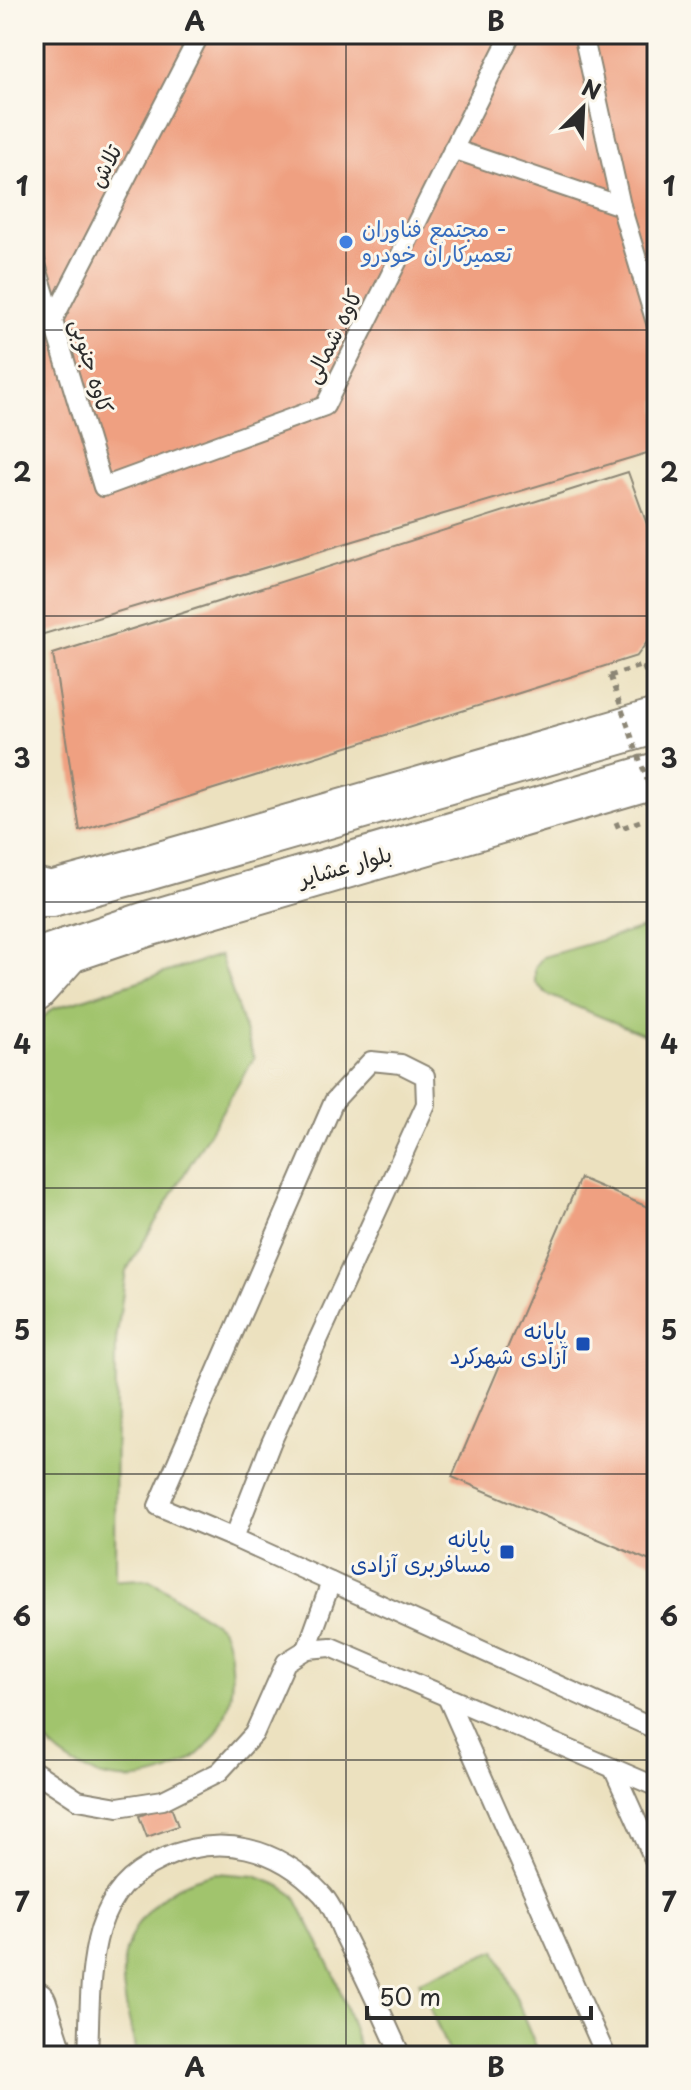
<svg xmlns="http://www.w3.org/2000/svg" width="691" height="2090" font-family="'Playpen Sans','Playpen Sans Arabic',sans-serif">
<rect width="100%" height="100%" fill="#fbf7ec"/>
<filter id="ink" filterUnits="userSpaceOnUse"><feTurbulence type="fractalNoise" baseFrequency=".0125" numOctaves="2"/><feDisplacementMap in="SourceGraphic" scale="16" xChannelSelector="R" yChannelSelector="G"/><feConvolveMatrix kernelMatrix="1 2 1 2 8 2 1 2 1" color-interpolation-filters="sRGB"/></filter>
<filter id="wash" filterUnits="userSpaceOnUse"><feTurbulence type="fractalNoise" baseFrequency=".006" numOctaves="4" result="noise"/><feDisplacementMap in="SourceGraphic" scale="32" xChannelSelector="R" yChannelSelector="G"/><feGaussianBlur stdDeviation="1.8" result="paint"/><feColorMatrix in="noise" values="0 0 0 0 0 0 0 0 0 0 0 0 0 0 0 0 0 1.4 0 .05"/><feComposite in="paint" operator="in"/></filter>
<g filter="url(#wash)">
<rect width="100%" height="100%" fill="#ece1bf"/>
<!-- green -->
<g fill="#a1c46d" stroke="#66784c" stroke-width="2">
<path d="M657,924v116l-109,-45 -13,-13v-15l8,-10z"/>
<path d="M220,955l34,103 -128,213 -10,70 -1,239c10,1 26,-3 36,1 14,6 28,19 41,27 8,6 23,13 30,21 6,9 8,25 9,36 11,115 -134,157 -197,61v-700l18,-17z"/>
<path d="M216,1873l39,3 24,9 16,11 39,78 29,82h-227c-3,-25 -12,-49 -13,-74 -3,-57 40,-98 93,-109z"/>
<path d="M496,1950l44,106h-90l-31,-75z"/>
</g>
<g id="blocks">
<!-- building -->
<g fill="#efa081">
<path d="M34,34h623v416l-623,187z"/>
<path d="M628,472l29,80v76l-20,28 -557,175 -27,-177z"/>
<path d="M580,1178l77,33v353l-205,-87z"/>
<path d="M170,1804l8,22 -31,11 -8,-21z"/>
</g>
</g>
</g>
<g filter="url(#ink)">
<use href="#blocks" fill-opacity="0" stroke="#8c8675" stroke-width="2"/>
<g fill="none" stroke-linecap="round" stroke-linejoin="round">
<defs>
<g id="lane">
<path d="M583,34l38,172 36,120"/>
<path d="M453,149l168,57"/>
<path d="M34,258l69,229 222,-81 186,-372"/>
<path d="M53,320l147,-286"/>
<path d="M234,1538l37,-95 155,-339 -1,-28 -24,-12 -30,-3 -37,40 -176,405 76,32 423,192"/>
<path d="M307,1649l24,-2 326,140"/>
<path d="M447,1697l159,359"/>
<path d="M613,1768l44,98"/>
<path d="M34,1771l44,29 40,7 45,-7 56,-28 35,-38 32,-72 21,-13 24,-67"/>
<path d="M88,2056c2,-42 0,-86 12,-127 12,-36 28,-54 62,-70 58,-27 116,-12 159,34 11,11 17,29 23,42 20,40 39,80 57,121"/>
</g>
<g id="secondary">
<path d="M34,894h17l89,-24 517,-149"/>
<path d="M34,962l113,-38 510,-149"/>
</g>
<g id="primary">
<path d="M34,890l17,4"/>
<path d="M34,989l35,-39"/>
<path d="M34,2004l17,52"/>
</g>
</defs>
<!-- lane casing -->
<use href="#lane" stroke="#8c8675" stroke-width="22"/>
<!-- secondary casing -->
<use href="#secondary" stroke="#8c8675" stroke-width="48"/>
<!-- primary casing -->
<use href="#primary" stroke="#8c8675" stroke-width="48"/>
<!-- path -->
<g stroke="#8c8675" stroke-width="5" stroke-dasharray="6 6" stroke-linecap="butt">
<path d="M610,676l33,-11 8,21"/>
<path d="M616,822l3,7 21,-8"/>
</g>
<!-- lane -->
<use href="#lane" stroke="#fff" stroke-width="18"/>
<!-- secondary -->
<use href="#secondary" stroke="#fff" stroke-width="44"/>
<!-- primary -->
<use href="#primary" stroke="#fff" stroke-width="44"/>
<!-- path-bridge -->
<path stroke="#8c8675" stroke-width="5" stroke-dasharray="6 6" stroke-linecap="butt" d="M610,676l47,132"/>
</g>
</g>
<!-- grid -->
<path fill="none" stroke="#2b2b2b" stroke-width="2" stroke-opacity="0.55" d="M346,34v2022M34,330h623M34,616h623M34,902h623M34,1188h623M34,1474h623M34,1760h623"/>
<!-- markers -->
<circle fill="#3f7fe0" stroke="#fbf7ec" stroke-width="3" cx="346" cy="242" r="8"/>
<g fill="#1a4fb4" stroke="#fbf7ec" stroke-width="3">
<rect x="575" y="1336" width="16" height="16" rx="4"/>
<rect x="499" y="1544" width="16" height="16" rx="4"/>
</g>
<g text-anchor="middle" stroke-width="6" stroke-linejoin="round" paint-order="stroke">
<!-- street labels -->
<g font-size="22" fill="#2b2b2b" stroke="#fbf7ec">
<text transform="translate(105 166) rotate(-63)" y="8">تلاش</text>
<text transform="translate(333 336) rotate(-63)" y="8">کاوه شمالی</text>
<text transform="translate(92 366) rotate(73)" y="8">کاوه جنوبی</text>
<text transform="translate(345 866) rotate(-16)" y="8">بلوار عشایر</text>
</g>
<!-- shop labels -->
<g font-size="22" fill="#366cbe" stroke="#fbf7ec" text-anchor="start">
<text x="362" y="237">مجتمع فناوران -<tspan x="362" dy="25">تعمیرکاران خودرو</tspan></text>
</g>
<!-- transit labels -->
<g font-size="22" fill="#164399" stroke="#fbf7ec" text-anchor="end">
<text x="567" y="1339">پایانه<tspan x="567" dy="25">آزادی شهرکرد</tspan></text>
<text x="491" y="1547">پایانه<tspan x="491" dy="25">مسافربری آزادی</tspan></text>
</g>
</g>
<!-- margin -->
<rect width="691" height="2090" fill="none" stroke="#fbf7ec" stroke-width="88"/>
<!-- north arrow -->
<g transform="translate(583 108) rotate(24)" stroke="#fbf7ec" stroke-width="6" paint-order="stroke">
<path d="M0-6L14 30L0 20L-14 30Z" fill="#2b2b2b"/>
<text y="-12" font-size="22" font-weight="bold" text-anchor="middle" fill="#2b2b2b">N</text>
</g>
<!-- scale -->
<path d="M367 2006v12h224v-12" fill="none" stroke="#2b2b2b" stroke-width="4"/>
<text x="379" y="2006" font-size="24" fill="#2b2b2b" stroke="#fbf7ec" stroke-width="6" paint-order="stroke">50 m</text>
<rect x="44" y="44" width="603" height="2002" fill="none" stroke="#2b2b2b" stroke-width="3"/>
<g font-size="26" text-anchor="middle" font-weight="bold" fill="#2b2b2b">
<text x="195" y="31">A</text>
<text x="496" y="31">B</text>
<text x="22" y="196">1</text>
<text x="669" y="196">1</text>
<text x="22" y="482">2</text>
<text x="669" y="482">2</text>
<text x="22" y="768">3</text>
<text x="669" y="768">3</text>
<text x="22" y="1054">4</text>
<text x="669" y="1054">4</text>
<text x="22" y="1340">5</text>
<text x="669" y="1340">5</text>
<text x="22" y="1626">6</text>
<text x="669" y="1626">6</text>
<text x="22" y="1912">7</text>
<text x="669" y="1912">7</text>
<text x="195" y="2077">A</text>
<text x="496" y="2077">B</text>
</g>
</svg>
